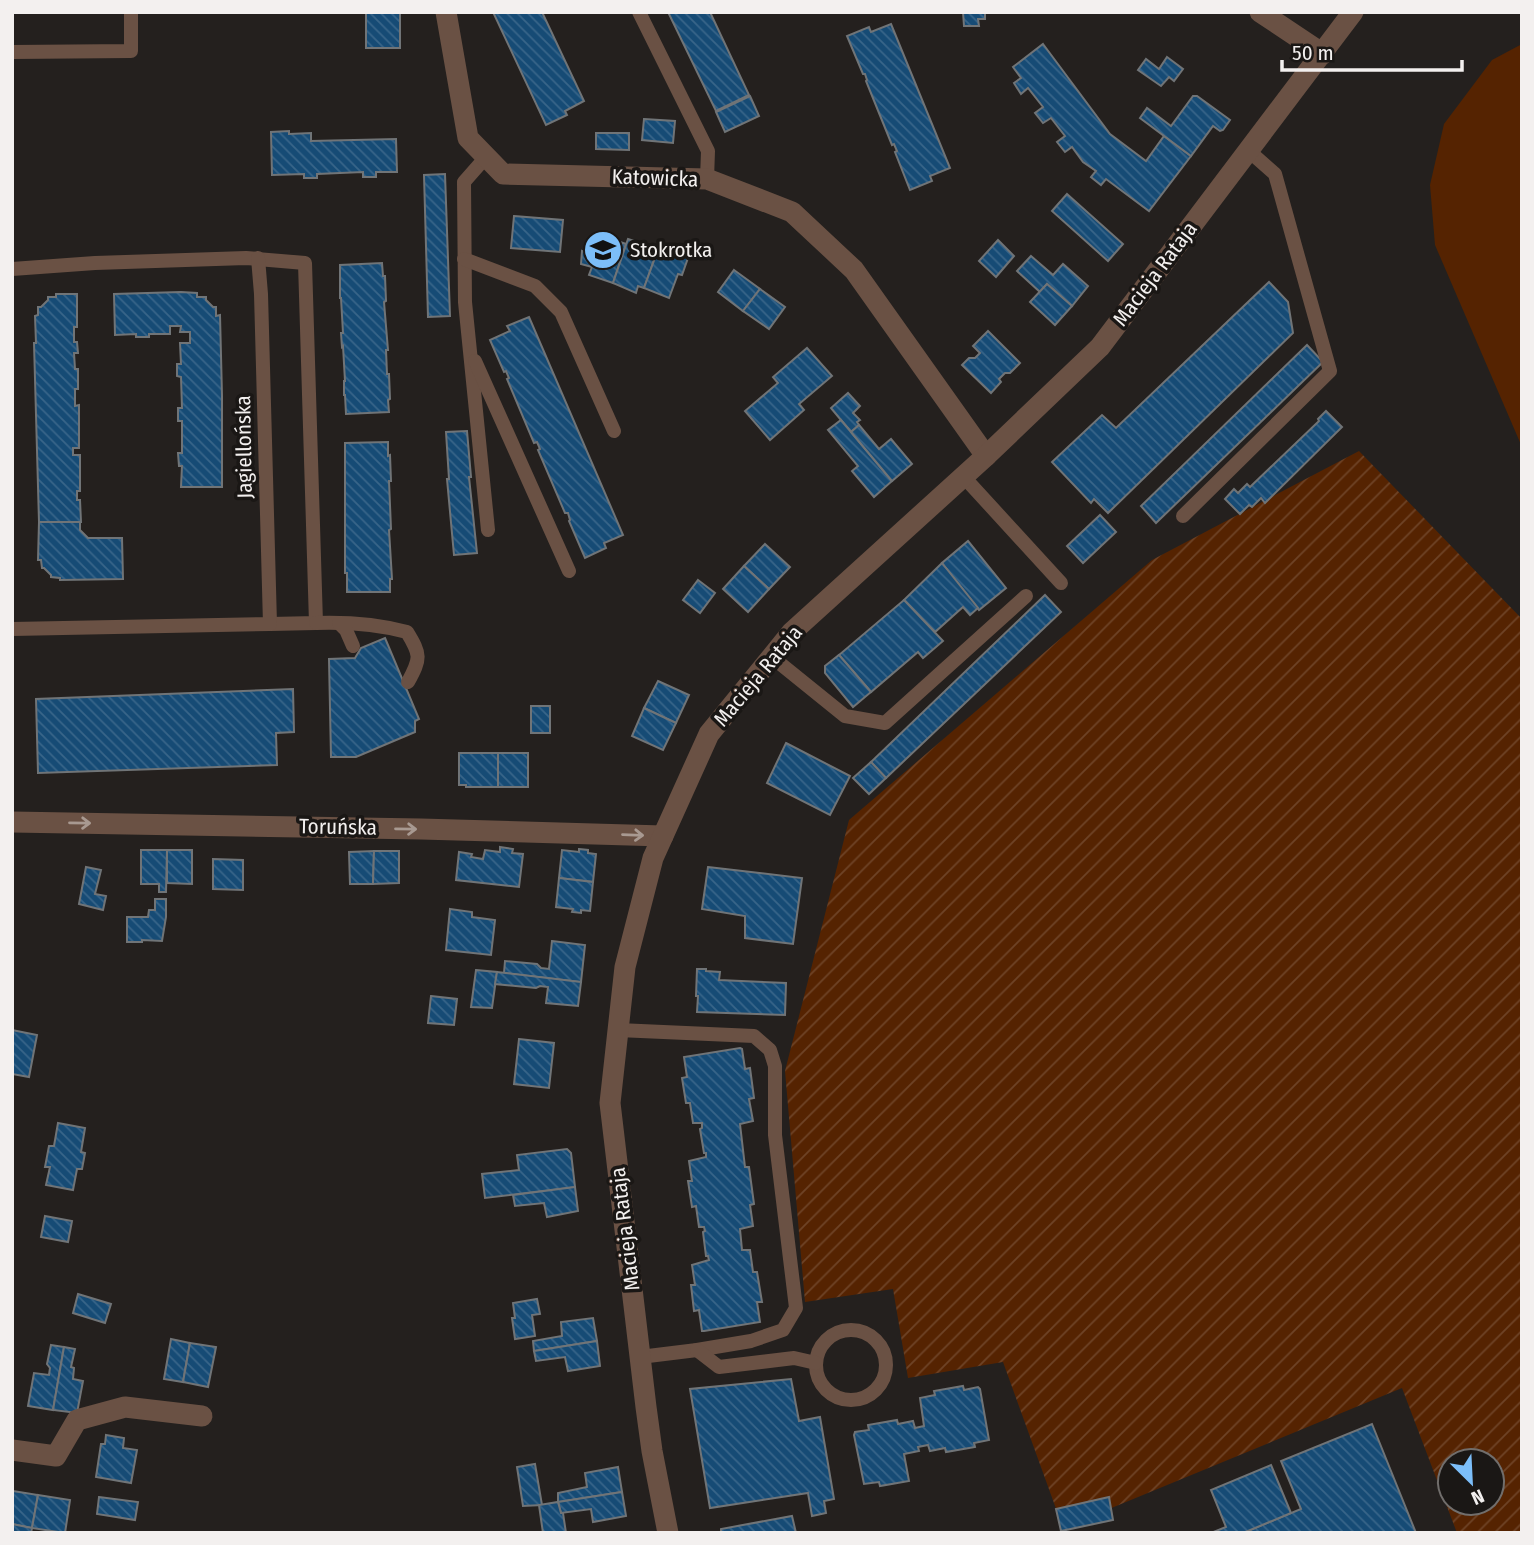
<svg xmlns="http://www.w3.org/2000/svg" width="1534" height="1545" font-family="'Fira Sans Condensed',sans-serif">
<defs>
<pattern id="garden-furrows" width="10" height="10" patternUnits="userSpaceOnUse" patternTransform="scale(1.75)"><rect width="10" height="10" fill="#552301"/><path d="M-1 1l2-2M0 10L10 0M9 11l2-2" fill="none" stroke="#6e4326"/></pattern>
<pattern id="building-back-hatch" width="6" height="6" patternUnits="userSpaceOnUse" patternTransform="scale(1.75)"><rect width="6" height="6" fill="#164b75"/><path d="M-1 5l2 2M0 0l6 6M5-1l2 2" fill="none" stroke="#386589"/></pattern>
</defs>
<rect width="100%" height="100%" fill="#24201e"/>
<!-- grass -->
<path fill="#552301" d="M1522,44v403l-87,-202 -5,-60 14,-61 48,-64z"/>
<!-- garden -->
<path fill="url(#garden-furrows)" fill-rule="evenodd" d="M1359,451l163,168v914h-65l-55,-145 -339,140 -60,-166 -95,16 -15,-89 -88,13 -20,-231 64,-251 303,-260zM1450,1461h42v42h-42z"/>
<!-- building -->
<g fill="url(#building-back-hatch)" stroke="#707477" stroke-width="2">
<rect x="366" y="12" width="34" height="36"/>
<path d="M493,12h49l42,89 -19,10 2,4 -21,10z"/>
<path d="M668,12h42l39,83 -33,16z"/>
<path d="M963,12h22v7h-7l1,7h-15z"/>
<path d="M891,24l59,144 -20,8 2,5 -22,9 -15,-38 2,-1 -3,-7 -2,1 -26,-64 1,-1 -2,-6h-2l-16,-38 22,-9 2,5z"/>
<path d="M1043,44l67,90 36,27 18,-25 27,20 -42,55 -43,-32 -5,6 -10,-8 5,-6 -13,-9 -11,-15 -7,5 -8,-10 8,-6 -14,-18 -8,5 -8,-10 8,-6 -15,-19 -7,6 -7,-11 7,-5 -8,-11z"/>
<path d="M1167,57l16,12 -9,12 -5,-4 -8,9 -23,-16 8,-11 13,10z"/>
<path d="M750,96l9,20 -34,16 -9,-20z"/>
<path d="M1193,96h4l33,24 -7,10 -3,1 -7,-5 -22,30 -51,-38 7,-10 24,18z"/>
<path d="M644,119l31,2 -2,22 -31,-3z"/>
<path d="M289,131v3l22,-1v8l85,-2 1,33h-21v5h-13v-5l-46,2v4h-13v-4l-32,1 -1,-43z"/>
<path d="M596,133h33v17l-33,-1z"/>
<path d="M445,174l5,142 -22,1 -4,-142z"/>
<path d="M1067,194l56,50 -15,17 -56,-50z"/>
<path d="M514,216l49,4 -3,32 -49,-4z"/>
<path d="M599,235l27,9 -13,39 -24,-8 3,-8 -11,-3 1,-13 10,4z"/>
<path d="M628,239l30,10 -14,39 -6,-2 -2,7 -23,-10z"/>
<path d="M998,240l16,16 -18,21 -17,-16z"/>
<path d="M660,244l29,11 -7,20 -4,-1 -9,24 -25,-10z"/>
<path d="M1031,256l22,19 10,-11 25,22 -16,20 -25,-22 -7,8 -23,-21z"/>
<path d="M382,263l1,13h2l1,25 -2,1 4,48h-2l1,24h2l1,25 -2,1 1,12 -43,2 -1,-19h-1v-14h1l-2,-35 -1,1 -1,-14h2l-2,-35h-1v-33z"/>
<path d="M734,270l26,19 -17,22 -25,-19z"/>
<path d="M1269,282l19,20 5,31 -185,180 -14,-14 -3,4 -39,-41 50,-47 14,13z"/>
<path d="M1047,284l25,22 -17,19 -25,-23z"/>
<path d="M760,289l25,18 -16,22 -26,-18z"/>
<path d="M181,292l16,1v4h9v3l7,7h3v9l4,-1 2,81v91h-41l1,-21h-3l-1,-13h4v-32h-4v-13h4l-1,-31 -4,-1v-12h4l-1,-21h10v-11h-10l1,-6h-11v8h-21v3h-13v-3l-21,1 -1,-41z"/>
<path d="M56,294h21v33h-3v15h3l1,11h-4l1,16h3v20h-3v17l4,-1v43h-6v7h7v36h-3v9h3l1,22h-42l-5,-179h2l-1,-27 3,-1v-8h3l7,-7v-3h8z"/>
<path d="M529,317l94,218 -19,8 2,5 -21,10 -16,-37 1,-1 -2,-7h-3l-27,-63 2,-1 -3,-7 -3,1 -27,-64 2,-1 -3,-7 -2,1 -14,-32 20,-9 -3,-5z"/>
<path d="M988,331l32,32 -10,10h-5l-6,6 2,3 -10,11 -29,-28 7,-7h6l5,-5 -7,-7z"/>
<path d="M1307,345l16,17 -167,161 -15,-17z"/>
<path d="M807,348l25,28 -33,28 5,6 -34,30 -25,-29 33,-28 -5,-6z"/>
<path d="M848,393l12,13 -7,7 7,7 -3,2 2,3 -8,7 -20,-24z"/>
<path d="M1326,411l16,16 -77,76 -4,-5 -9,9 -3,-2 -9,9 -15,-15 9,-10 4,4 9,-9 3,3 69,-66 -1,-2z"/>
<path d="M841,420l51,61 -18,16 -22,-26 6,-5 -30,-36z"/>
<path d="M859,425l20,24 12,-10 21,25 -20,17 -41,-49z"/>
<path d="M467,431l4,46h-2l8,76 -23,2 -7,-76h2l-3,-47z"/>
<path d="M388,442v14l2,-1 1,26h-2l2,48 -2,1 3,49h-2v13h-43v-19h-2v-130z"/>
<path d="M1100,515l16,17 -33,31 -16,-17z"/>
<path d="M39,522h41v8l8,8h34l1,41 -63,1v-2l-9,-1v-2l-7,-7h-2l-1,-8h-3z"/>
<path d="M968,541l38,47 -27,22 -37,-47z"/>
<path d="M765,544l25,23 -21,22 -25,-23z"/>
<path d="M942,563l36,45 -8,7 -7,-8 -28,25 -31,-32z"/>
<path d="M744,566l25,23 -21,23 -25,-23z"/>
<path d="M698,580l17,13 -15,20 -17,-13z"/>
<path d="M1045,595l16,17 -175,166 -15,-16z"/>
<path d="M904,600l39,41 -20,17 -5,-6 -47,40 -32,-37z"/>
<path d="M385,638l34,81 -4,2v11l-59,25h-25l-2,-98 26,-1 6,-10z"/>
<path d="M839,655l32,37 -18,15 -28,-34v-7z"/>
<path d="M658,681l31,14 -13,28 -32,-15z"/>
<path d="M293,689l1,43 -18,1 1,32 -239,8 -2,-74z"/>
<rect x="531" y="706" width="19" height="27"/>
<path d="M644,708l32,15 -13,27 -31,-14z"/>
<path d="M786,743l64,33 -20,39 -63,-32z"/>
<path d="M459,753h39v34h-32v-2h-7z"/>
<rect x="498" y="753" width="30" height="34"/>
<path d="M871,762l15,16 -17,16 -16,-16z"/>
<path d="M500,847l13,2 -1,4 11,1 -4,33 -63,-7 3,-28 13,2 -1,3 12,2 2,-9 15,2z"/>
<path d="M579,849l9,1v3l8,1 -3,28 -34,-4 3,-28 17,2z"/>
<path d="M141,850h26l-1,42h-7v-8h-18z"/>
<path d="M167,850h25v34l-25,-1z"/>
<path d="M374,851l-1,33h-23l-1,-32z"/>
<path d="M374,851h25v32l-26,1z"/>
<path d="M213,859l30,1v30l-30,-1z"/>
<path d="M86,867l15,3 -6,24 11,2 -3,14 -24,-6z"/>
<path d="M708,867l94,11 -9,66 -48,-6v-22l-43,-7z"/>
<path d="M559,878l34,4 -3,29 -9,-1v3l-9,-1 1,-3 -17,-2z"/>
<path d="M155,899h11v18l-4,24 -20,-1v2h-15v-25h21l1,-7h6z"/>
<path d="M450,909l22,3v5l23,3 -4,35 -45,-5z"/>
<path d="M552,941l33,4 -4,37 -77,-9 1,-12 32,3 4,4 8,1z"/>
<path d="M697,969h9v2l14,1 -1,8 67,3 -1,32 -88,-3 1,-16h-2z"/>
<path d="M476,970l21,2 -5,36 -21,-1z"/>
<path d="M497,972l84,10 -3,24 -32,-3 2,-16 -8,-1 -4,2 -41,-4z"/>
<path d="M431,996l26,3 -3,26 -26,-2z"/>
<path d="M12,1030l25,5 -8,42 -17,-3z"/>
<path d="M519,1039l35,4 -5,45 -35,-4z"/>
<path d="M740,1048l2,1 3,20 5,-1 4,30 -5,1 4,22 -13,3 5,43h4l5,37 -4,1 3,21 -13,3 2,21h8l3,22h4l5,30h-5l3,20 -56,9h-2l-3,-21 -5,1 -3,-26h4l-3,-20 17,-5 -1,-4h-2l-3,-24 2,-1 -1,-4h-5l-3,-21 -4,1 -4,-26h4l-3,-20 17,-4v-4h-2l-4,-24 2,-1v-5h-9l-3,-20h-4l-4,-25 5,-1 -3,-20z"/>
<path d="M58,1123l27,5 -4,24 4,1 -3,16h-5l-4,21 -27,-5 4,-18h-5l4,-21h5z"/>
<path d="M567,1149l4,4 4,34 -90,11 -3,-24 37,-4 -2,-15z"/>
<path d="M575,1187l3,24 -31,6 -3,-14 -29,3 -2,-11z"/>
<path d="M45,1216l27,5 -4,21 -27,-5z"/>
<path d="M78,1294l33,10 -6,19 -32,-10z"/>
<path d="M537,1299l3,15 -8,1 3,21 -20,3 -3,-21h3l-2,-15z"/>
<path d="M593,1318l4,23 -63,10 -1,-10 29,-5 -1,-14z"/>
<path d="M171,1339l19,4 -7,39 -19,-3z"/>
<path d="M597,1341l3,25 -32,5 -3,-14 -29,4 -2,-10z"/>
<path d="M190,1343l26,4 -8,40 -25,-5z"/>
<path d="M51,1345l13,2 -11,63 -25,-4 6,-33 15,2 1,-7 -3,-4z"/>
<path d="M64,1347l11,2 -4,18 3,1 -1,11 10,2 -6,32 -24,-3z"/>
<path d="M791,1379l8,42 21,-4 14,82 -10,2 2,12 -14,3 -4,-23 -98,15 -20,-119z"/>
<path d="M963,1386l1,4 14,-3 2,2 9,51 -15,3 1,4 -29,5 -1,-4 -15,3 -2,-6 -10,2 1,4 -15,3 5,27 -29,5 -1,-4 -15,2 -10,-49 1,-3 14,-2 -1,-5 29,-5 1,4 15,-3 2,7 9,-2 -4,-28 15,-3 -1,-4z"/>
<path d="M1372,1424l44,109h-173l58,-24 -20,-48z"/>
<path d="M106,1435l18,3 -1,10 14,2 -6,33 -35,-6 5,-33h4z"/>
<path d="M535,1464l7,41 -19,1 -6,-39z"/>
<path d="M1271,1465l20,48 -48,20h-32l15,-6 -15,-37z"/>
<path d="M618,1467l4,25 -64,10v-9l29,-6 -2,-14z"/>
<path d="M13,1491l25,4 -6,33 -20,-4z"/>
<path d="M622,1492l4,24 -33,6 -2,-13 -30,4 -3,-11z"/>
<path d="M38,1495l32,5 -5,33 -33,-5z"/>
<path d="M99,1497l39,5 -3,18 -38,-6z"/>
<path d="M1109,1497l4,23 -52,11 -5,-22z"/>
<path d="M558,1502l3,11h2l3,20h-23l-4,-28z"/>
<path d="M792,1516l4,17h-75v-4z"/>
<path d="M12,1524l20,4 -1,5h-19z"/>
</g>
<g fill="none" stroke-linecap="round" stroke-linejoin="round">
<!-- service -->
<g stroke="#6a5144" stroke-width="14">
<path d="M639,12l69,139 -1,28"/>
<path d="M12,52l119,-1v-39"/>
<path d="M486,157l-22,25 1,120 23,228"/>
<path d="M464,259l71,27 26,26 53,119"/>
<path d="M12,269l83,-6 151,-5 59,5 11,360 -46,1"/>
<path d="M475,361l94,210"/>
<path d="M963,476l98,107"/>
<path d="M1183,516l147,-145 -55,-197 -26,-23"/>
<path d="M316,623c31,-1 61,1 91,9 14,23 14,26 1,50"/>
<path d="M339,623l7,7 7,16"/>
<path d="M12,629l258,-5 -9,-330 -3,-36"/>
<path d="M772,657l73,59 40,7 141,-127"/>
<path d="M618,1030l136,6 16,14 5,16v69l21,173 -13,22 -32,11 -54,9 -57,7"/>
<circle cx="851" cy="1365" r="35"/>
<path d="M697,1350l22,17 75,-9 22,5"/>
</g>
<!-- minor -->
<g stroke="#6a5144" stroke-width="21">
<path d="M446,12l22,126 35,36 204,5 85,33 62,58 132,186"/>
<path d="M1260,12l63,42"/>
<path d="M12,822l409,7 242,7"/>
<path d="M12,1450l44,6 21,-36 48,-13 77,9"/>
<path d="M668,1533l-16,-82 -6,-44 -36,-304 15,-136 28,-109 56,-124 83,-102 194,-176 114,-109 253,-335"/>
</g>
</g>
<!-- one-way arrows -->
<defs><path id="oneway-shaft" d="M-6 0H5M1.5-3L5.5 0L1.5 3" fill="none" stroke-width="1.6" stroke-linecap="round" stroke-linejoin="round" transform="scale(1.75)"/></defs>
<g stroke="#a89991">
<use href="#oneway-shaft" transform="translate(80 823) rotate(1)"/>
<use href="#oneway-shaft" transform="translate(406 829) rotate(1)"/>
<use href="#oneway-shaft" transform="translate(633 835) rotate(2)"/>
</g>
<!-- icons -->
<defs>
<symbol id="school-disc" viewBox="-11 -11 22 22"><circle r="9.5" fill="#7cbef9" stroke="#1a1715"/><path d="M0-5L7-2L0 1L-7-2ZM-4 1L0 2.5L4 1V4Q0 6-4 4Z" fill="#111"/></symbol>
</defs>
<g fill-rule="evenodd">
<use href="#school-disc" x="581" y="228" width="44" height="44"/>
</g>
<g text-anchor="middle" stroke-width="7" stroke-linejoin="round" paint-order="stroke">
<!-- street labels -->
<g font-size="21" fill="#f3f0ef" stroke="#1a1715">
<text transform="translate(655 178) rotate(2)" y="7">Katowicka</text>
<text transform="translate(1155 274) rotate(-53)" y="7">Macieja Rataja</text>
<text transform="translate(244 447) rotate(-91)" y="7">Jagiellońska</text>
<text transform="translate(758 676) rotate(-50)" y="7">Macieja Rataja</text>
<text transform="translate(338 827) rotate(1)" y="7">Toruńska</text>
<text transform="translate(625 1229) rotate(-97)" y="7">Macieja Rataja</text>
</g>
<!-- poi labels -->
<g font-size="21" fill="#f3f0ef" stroke="#1a1715" text-anchor="start">
<text x="630" y="257">Stokrotka</text>
</g>
</g>
<!-- border -->
<rect width="1534" height="1545" fill="none" stroke="#f3f0ef" stroke-width="28"/>
<!-- north arrow -->
<g transform="translate(1471 1482) rotate(156)"><circle r="33" fill="#1a1715" stroke="#716e6c" stroke-width="2"/>
<path d="M0-5L12 26L0 18L-12 26Z" fill="#7cbef9"/>
<text y="-10" font-size="19" font-weight="bold" text-anchor="middle" fill="#f3f0ef">N</text>
</g>
<!-- scale -->
<path d="M1282 60v10h180v-10" fill="none" stroke="#f3f0ef" stroke-width="3.5"/>
<text x="1292" y="60" font-size="21" fill="#f3f0ef" stroke="#1a1715" stroke-width="5" paint-order="stroke">50 m</text>
</svg>
